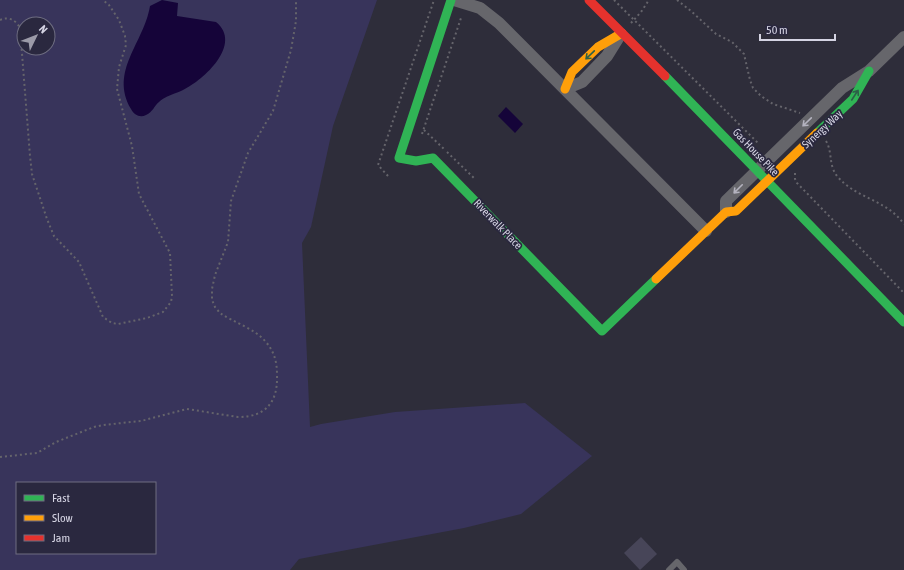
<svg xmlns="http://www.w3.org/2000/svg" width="904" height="570" font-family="'Asap Condensed',sans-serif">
<rect width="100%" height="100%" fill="#2e2d3a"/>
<!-- green -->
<path fill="#38345b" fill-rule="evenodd" d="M0,0h377l-44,126 -22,101 -9,16 8,184 11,-3 74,-12 130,-9 67,53 -71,58 -57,14 -165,31 -9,11h-290zM24,24h24v24h-24zM17,483h138v70h-138z"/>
<!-- water -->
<g fill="#150439">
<path d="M162,0l16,3 -1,13 39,6c27,22 -12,58 -33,68 -6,3 -20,7 -24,12 -5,4 -6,10 -13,13 -6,3 -12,0 -15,-6 -22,-38 13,-66 19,-103z"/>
<path d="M506,107l17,17 -8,9 -17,-17z"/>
</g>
<!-- building -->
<path fill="#474558" d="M641,537l16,17 -17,16 -16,-17z"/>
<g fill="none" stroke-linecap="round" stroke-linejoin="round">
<!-- path -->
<g stroke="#65646b" stroke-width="2" stroke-dasharray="2 3" stroke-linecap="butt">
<path d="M614,0l144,143"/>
<path d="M677,0l14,11 25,23 16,8 12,12 6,26 3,8 8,8 12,8 27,9"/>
<path d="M0,20c8,-4 16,0 20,8l10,128 2,18 15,45 7,17 25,26 24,55 9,6 6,1 29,-6 16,-6 8,-10 1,-6 -2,-43 -31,-59 -7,-48 -15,-57 2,-22 7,-22 -1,-9 -6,-16 -10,-15 -6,-5"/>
<path d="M631,23l10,-11 8,-12"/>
<path d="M424,130l20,19"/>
<path d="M422,134l39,-116"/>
<path d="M826,141c7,12 2,23 11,35 19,23 49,23 67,48"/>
<path d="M447,152l28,27"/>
<path d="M795,173v6l2,4 107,110"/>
<path d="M388,176l-10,-11 56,-165"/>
<path d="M0,457l37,-4 19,-11 38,-15 9,-2 38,-4 42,-11 4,-1 51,8c28,0 40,-15 39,-42 0,-14 -3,-24 -12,-34 -10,-12 -32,-19 -45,-28l-5,-6 -3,-7v-11l3,-14 13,-33 3,-41 17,-48 25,-42 18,-61 5,-29v-21"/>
</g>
<!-- lane -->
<path stroke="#66666b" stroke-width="6" d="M669,570l8,-8 7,8"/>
<!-- street -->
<g stroke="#66666b" stroke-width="12">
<path d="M454,0l26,8 19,15 207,208"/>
<path d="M565,89l17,-7 25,-26 13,-21"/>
<path d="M726,212v-11l116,-113 27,-17 35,-34"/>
</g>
<!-- fast -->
<g stroke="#30b455" stroke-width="9">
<path d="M451,0l-52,158 17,3 17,-3 169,173 54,-52"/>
<path d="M665,76l239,246"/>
<path d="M817,133l36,-34 16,-28"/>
</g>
<!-- slow -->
<g stroke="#ff9f0a" stroke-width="9">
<path d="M565,89l7,-17 26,-25 24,-14"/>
<path d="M656,279l70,-67 10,-1 81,-78"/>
</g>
<!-- jam -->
<path stroke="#e5322d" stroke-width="9" d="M589,0l76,76"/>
</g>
<!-- one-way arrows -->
<defs><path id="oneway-shaft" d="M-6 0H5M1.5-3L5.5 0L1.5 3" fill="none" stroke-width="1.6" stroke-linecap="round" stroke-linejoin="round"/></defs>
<g stroke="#2c6048">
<use href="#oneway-shaft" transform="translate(590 55) rotate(136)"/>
<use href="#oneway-shaft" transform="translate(855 95) rotate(-57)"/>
</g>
<g stroke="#b4b3bf">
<use href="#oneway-shaft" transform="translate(807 122) rotate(136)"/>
<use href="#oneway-shaft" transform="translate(738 189) rotate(135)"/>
</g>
<g text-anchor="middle" stroke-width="3.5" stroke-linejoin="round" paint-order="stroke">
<!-- street labels -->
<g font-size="11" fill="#d5d4e3" stroke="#2a283f">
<text transform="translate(822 129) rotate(-43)" y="4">Synergy Way</text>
<text transform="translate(756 152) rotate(46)" y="4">Gas House Pike</text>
<text transform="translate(498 224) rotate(46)" y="4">Riverwalk Place</text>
</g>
</g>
<!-- legend -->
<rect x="16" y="482" width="140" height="72" fill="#2a283f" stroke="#6e6d81"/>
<rect x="24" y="495" width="20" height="6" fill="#30b455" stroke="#6e6d81"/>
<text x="52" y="502" font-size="12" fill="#d5d4e3">Fast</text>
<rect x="24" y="515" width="20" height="6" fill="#ff9f0a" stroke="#6e6d81"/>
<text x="52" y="522" font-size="12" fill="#d5d4e3">Slow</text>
<rect x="24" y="535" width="20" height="6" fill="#e5322d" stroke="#6e6d81"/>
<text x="52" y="542" font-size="12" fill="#d5d4e3">Jam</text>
<!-- north arrow -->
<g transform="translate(36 36) rotate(47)"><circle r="19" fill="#2a283f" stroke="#6e6d81"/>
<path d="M0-3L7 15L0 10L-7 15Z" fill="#9b9aa8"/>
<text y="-6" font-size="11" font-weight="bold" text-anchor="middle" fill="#d5d4e3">N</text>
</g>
<!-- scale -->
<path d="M760 34v6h75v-6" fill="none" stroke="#d5d4e3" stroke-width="2"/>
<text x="766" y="34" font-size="12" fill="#d5d4e3" stroke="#2a283f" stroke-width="3" paint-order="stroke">50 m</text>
</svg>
